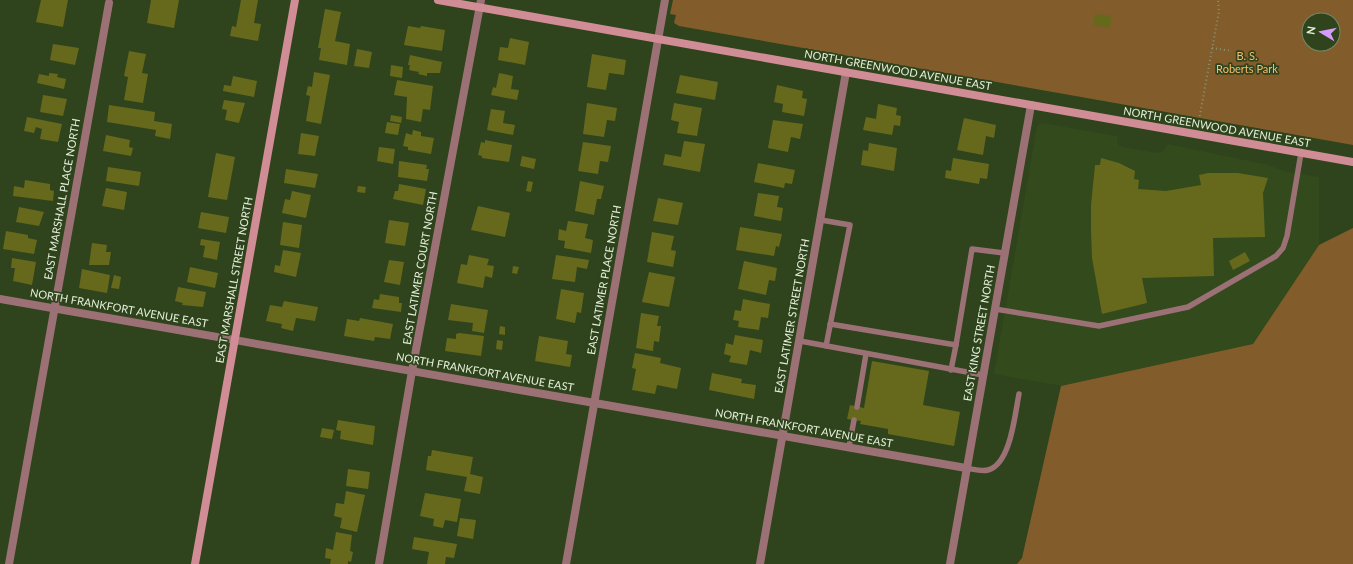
<svg xmlns="http://www.w3.org/2000/svg" width="1353" height="564" font-family="Lato,sans-serif">
<rect width="100%" height="100%" fill="#2f431d"/>
<!-- built -->
<path fill="#324a1c" d="M1042,123l75,13 1,8 4,3 35,6 5,-1 6,-8 101,21 15,6 35,6v68l-66,99 -192,42 -67,-12 43,-248z"/>
<!-- green -->
<g fill="#825d2b" fill-rule="evenodd">
<path d="M673,0h680v145l-674,-119 -5,-3 2,-8 -6,-1zM1309,20h24v24h-24z"/>
<path d="M1353,228v336h-336l5,-6 39,-172 192,-42 66,-99z"/>
</g>
<!-- building -->
<g fill="#66691c">
<path d="M41,0h27l-5,27 -27,-5z"/>
<path d="M151,0h28l-5,28 -27,-5z"/>
<path d="M241,0h17l-4,23 7,1 -3,17 -28,-5 2,-10 4,1z"/>
<path d="M325,9l16,3 -6,29 15,3 -3,21 -28,-5 2,-12h-3z"/>
<path d="M1095,14l17,2 -2,12 -17,-3z"/>
<path d="M408,26l12,2 1,-2 24,4 -3,21 -38,-6z"/>
<path d="M510,38l19,4 -4,23 -27,-5 2,-13 8,1z"/>
<path d="M53,44l26,4 -4,17 -25,-5z"/>
<path d="M357,49l15,3 -3,16 -15,-2z"/>
<path d="M129,51l17,3 -4,19 6,1 -5,29 -19,-3 4,-23 -4,-1z"/>
<path d="M592,54l34,6 -2,15 -15,-2 -3,17 -19,-3z"/>
<path d="M410,55l32,7 -2,11h-13v3l-9,-2 1,-2 -10,-2 1,-5h-2z"/>
<path d="M391,65l12,2 -1,11 -12,-2z"/>
<path d="M314,72l16,3 -9,49 -15,-3 4,-25 -4,-1 2,-9 4,1z"/>
<path d="M49,73l9,1 -1,3 9,2 -2,10 -27,-6 2,-9 10,2z"/>
<path d="M499,73l14,3 -2,13 8,1 -2,10 -26,-5 2,-8 3,1z"/>
<path d="M680,75l38,7 -3,18 -39,-7z"/>
<path d="M233,76l24,5 -3,16 -31,-6 1,-6 7,1z"/>
<path d="M397,80l36,6 -3,24 -7,-1 -2,13 -15,-3 1,-22 -13,-2z"/>
<path d="M777,85l26,6 -1,7 5,1 -3,17 -22,-4 1,-8 -9,-2z"/>
<path d="M43,95l24,4 -4,17 -23,-4z"/>
<path d="M224,100l21,3 -6,20 -14,-3 2,-10 -5,-1z"/>
<path d="M587,103l30,5 -2,13 -8,-1 -3,17 -21,-3z"/>
<path d="M674,103l28,5 -5,28 -20,-3 2,-11 -8,-2z"/>
<path d="M878,104l19,4 -1,7 5,1 -1,10 -6,-1 -2,10 -29,-5 3,-13 10,2z"/>
<path d="M109,105l46,7 -1,9 18,3 -2,15 -15,-3 1,-6 -49,-8z"/>
<path d="M491,109l14,2 -2,12 12,2 -2,10 -26,-5z"/>
<path d="M391,115l11,2 -1,6 -11,-2z"/>
<path d="M27,117l35,7 -4,18 -18,-3 2,-10 -6,-2 -2,6 -10,-2z"/>
<path d="M964,118l32,7 -2,13 -8,-2 -3,19 -26,-5z"/>
<path d="M773,120l30,4 -3,15 -9,-2 -3,15 -20,-4z"/>
<path d="M387,122l13,2 -2,11 -13,-2z"/>
<path d="M413,130l8,2v4l13,2 -3,16 -23,-4v-3l-5,-1 3,-13 6,2z"/>
<path d="M301,133l18,3 -4,20 -17,-2z"/>
<path d="M106,135l24,5 -1,7 4,1 -2,8 -28,-5z"/>
<path d="M485,140l27,5 -3,17 -27,-4v-2l-4,-1 3,-13 4,1z"/>
<path d="M684,141l21,3 -5,28 -37,-7 2,-11 16,3z"/>
<path d="M583,142l28,4 -3,16 -8,-1 -2,13 -20,-3z"/>
<path d="M869,143l28,5 -3,23 -33,-6 2,-15 5,1z"/>
<path d="M379,147l16,2 -2,15 -16,-3z"/>
<path d="M216,153l19,4 -8,43 -19,-3z"/>
<path d="M522,156l14,3 -2,10 -14,-3z"/>
<path d="M953,158l36,6 -2,15 -7,-1 -1,6 -34,-6 1,-8 5,1z"/>
<path d="M1101,158l18,5 16,8 -1,8 5,1 -1,9 28,2 35,-6 -2,-10 9,-2h30l30,5 -5,15 2,44 -52,1 1,38 -72,2 5,25 -45,11 -10,-56 -1,-28v-25l4,-40h5z"/>
<path d="M399,161l28,4 -1,4h3l-2,12 -29,-4z"/>
<path d="M758,163l37,7 -3,14 -7,-1 -1,5 -30,-6z"/>
<path d="M108,167l33,5 -2,14 -33,-5z"/>
<path d="M286,169l32,5 -3,14 -31,-5z"/>
<path d="M25,180l25,4v6l4,1 -1,10 -40,-5 1,-10 10,2z"/>
<path d="M528,181l5,1 -2,10 -5,-1z"/>
<path d="M580,181l24,5 -3,13h-4l-3,16 -19,-4z"/>
<path d="M399,184l27,5 -3,16 -30,-6 2,-8h3z"/>
<path d="M358,186l8,1 -1,6 -8,-1z"/>
<path d="M106,188l21,4 -3,18 -22,-4z"/>
<path d="M292,191l19,4 -5,23 -24,-5 3,-14 5,1z"/>
<path d="M758,193l21,3 -2,11 6,1 -2,13 -27,-5z"/>
<path d="M658,198l25,5 -5,22 -25,-4z"/>
<path d="M478,206l32,7 -5,24 -34,-7z"/>
<path d="M19,207l25,5 -5,14 -23,-4z"/>
<path d="M201,212l28,5 -3,16 -28,-5z"/>
<path d="M389,220l20,3 -4,23 -20,-3z"/>
<path d="M568,221l20,3 -3,14 8,2 -2,13 -27,-5 1,-7 -7,-1 1,-11 7,2z"/>
<path d="M283,222l19,3 -3,23 -19,-3z"/>
<path d="M740,227l42,7 -3,13 -3,-1 -2,10 -38,-6z"/>
<path d="M6,231l22,4v3l9,2 -3,14 -31,-5z"/>
<path d="M652,232l22,4 -3,14 5,1 -3,16 -26,-5z"/>
<path d="M201,239l19,3 -3,18 -14,-3 2,-11 -5,-1z"/>
<path d="M92,243l15,2 -1,7h5l-2,13h-20z"/>
<path d="M283,250l18,3 -5,24 -22,-5 1,-7 5,1z"/>
<path d="M1245,252l5,9 -17,9 -4,-9z"/>
<path d="M469,255l20,4 -2,6 7,1 -2,12 -7,-2 -2,12 -26,-5 4,-19 6,1z"/>
<path d="M556,255l33,5 -2,9 -10,-2 -2,15 -23,-3z"/>
<path d="M12,258l24,4 -4,23 -19,-4 2,-13h-4z"/>
<path d="M389,260l15,2 -4,23 -16,-3z"/>
<path d="M744,261l33,7 -2,13 -6,-1 -3,15 -28,-6z"/>
<path d="M513,266l6,1 -2,7 -5,-1z"/>
<path d="M190,267l28,6 -3,15 -28,-6z"/>
<path d="M82,269l28,6 -3,18 -28,-5z"/>
<path d="M649,272l26,5 -6,30 -27,-5z"/>
<path d="M114,275l7,2 -2,12 -8,-1z"/>
<path d="M178,287l28,5 -3,15 -21,-2 1,-2 -8,-2z"/>
<path d="M561,289l23,4 -3,20 -4,-1 -2,11 -19,-4z"/>
<path d="M380,294l19,3v6h3l-1,9 -29,-4 2,-9 5,1z"/>
<path d="M743,299l27,5 -2,14 -7,-1 -2,13 -21,-3 1,-6 -6,-1 2,-10 6,1z"/>
<path d="M284,301l34,6 -3,14 -19,-3 -3,13 -12,-3 1,-4 -16,-3 4,-16 12,2z"/>
<path d="M451,304l37,6 -4,23 -12,-2 1,-8 -25,-3z"/>
<path d="M641,313l18,3 -2,10h4l-2,16 -5,-1 -1,10 -17,-3z"/>
<path d="M360,318l33,6 -3,15 -15,-2 -1,4 -30,-5 3,-17 12,2z"/>
<path d="M500,326l5,1v8l-6,-1z"/>
<path d="M459,333l25,3 -3,20 -36,-5 2,-13 9,1v-5z"/>
<path d="M735,335l28,5 -2,13 -11,-3 -3,15 -18,-3 2,-6 -7,-2 2,-11 7,2z"/>
<path d="M539,336l29,5 -2,13 6,1 -2,12 -35,-6z"/>
<path d="M497,340l6,1 -1,9 -6,-1z"/>
<path d="M635,353l26,5 -1,5 21,5 -4,21 -20,-4 -2,9 -23,-4 4,-21 -4,-1z"/>
<path d="M872,361l57,10 -6,34 37,7 -6,34 -66,-12v-5l-28,-5 1,-3 -14,-2 3,-14 14,3z"/>
<path d="M712,373l30,6 -1,4 15,2 -2,14 -45,-9z"/>
<path d="M338,420l37,6 -2,19 -33,-6 1,-8 -5,-1z"/>
<path d="M322,428l12,2 -2,9 -12,-2z"/>
<path d="M432,450l41,7 -3,17 13,3 -3,17 -16,-3 3,-14 -41,-7 2,-14h3z"/>
<path d="M348,469l22,3 -2,17 -22,-3z"/>
<path d="M346,491l19,4 -8,37 -17,-4 2,-10 -8,-2 2,-13 8,1z"/>
<path d="M425,493l36,6 -4,23 -12,-2 -2,8 -10,-2 1,-7 -14,-3z"/>
<path d="M460,518l16,2 -3,19 -16,-3z"/>
<path d="M336,532l16,3 -2,16 3,1 -2,10 -3,-1v3h-18l1,-5 -6,-1 1,-10 7,2z"/>
<path d="M414,537l43,7 -3,14 -8,-1 -1,7h-18l2,-12 -17,-3z"/>
</g>
<g fill="none" stroke-linecap="round" stroke-linejoin="round">
<!-- path -->
<g stroke="#859678" stroke-width="2" stroke-dasharray="1 3" stroke-linecap="butt">
<path d="M1212,48l20,3"/>
<path d="M1199,120l20,-109 -1,-11"/>
</g>
<!-- lane -->
<g stroke="#9c7175" stroke-width="5.5">
<path d="M821,220l29,5 -24,121"/>
<path d="M995,309l104,17 89,-19 88,-51 7,-8 4,-12 14,-83"/>
<path d="M830,324l126,21 16,-96 32,4"/>
<path d="M800,341l183,34"/>
<path d="M951,370l5,-25"/>
<path d="M857,407l9,-53"/>
<path d="M849,447l5,-27"/>
<path d="M966,468c7,1 15,4 22,2 23,-6 27,-57 31,-76"/>
</g>
<!-- street -->
<g stroke="#9c7175" stroke-width="8">
<path d="M0,299l966,169"/>
<path d="M9,564l100,-561"/>
<path d="M379,564l33,-193 69,-371"/>
<path d="M566,564l99,-564"/>
<path d="M760,564l86,-492"/>
<path d="M950,564l81,-459"/>
</g>
<!-- secondary -->
<g stroke="#d18d95" stroke-width="8">
<path d="M438,0l915,162"/>
<path d="M195,564l100,-564"/>
</g>
</g>
<g text-anchor="middle" stroke-width="3.5" stroke-linejoin="round" paint-order="stroke">
<!-- park labels -->
<g font-size="11" fill="#fbbd6c" stroke="#2f431d">
<text x="1247" y="60">B. S.<tspan x="1247" dy="13">Roberts Park</tspan></text>
</g>
<!-- street labels -->
<g font-size="11" fill="#e4f1db" stroke="#2f431d">
<text transform="translate(898 70) rotate(10)" y="4">NORTH GREENWOOD AVENUE EAST</text>
<text transform="translate(1217 127) rotate(10)" y="4">NORTH GREENWOOD AVENUE EAST</text>
<text transform="translate(62 199) rotate(-80)" y="4">EAST MARSHALL PLACE NORTH</text>
<text transform="translate(420 268) rotate(-80)" y="4">EAST LATIMER COURT NORTH</text>
<text transform="translate(234 280) rotate(-80)" y="4">EAST MARSHALL STREET NORTH</text>
<text transform="translate(604 280) rotate(-80)" y="4">EAST LATIMER PLACE NORTH</text>
<text transform="translate(119 308) rotate(10)" y="4">NORTH FRANKFORT AVENUE EAST</text>
<text transform="translate(792 316) rotate(-80)" y="4">EAST LATIMER STREET NORTH</text>
<text transform="translate(979 333) rotate(-80)" y="4">EAST KING STREET NORTH</text>
<text transform="translate(485 372) rotate(10)" y="4">NORTH FRANKFORT AVENUE EAST</text>
<text transform="translate(804 428) rotate(10)" y="4">NORTH FRANKFORT AVENUE EAST</text>
</g>
</g>
<!-- north arrow -->
<g transform="translate(1321 32) rotate(280)"><circle r="19" fill="#2f431d" stroke="#778969"/>
<path d="M0-3L7 15L0 10L-7 15Z" fill="#d69bfa"/>
<text y="-6" font-size="11" font-weight="bold" text-anchor="middle" fill="#e4f1db">N</text>
</g>
</svg>
